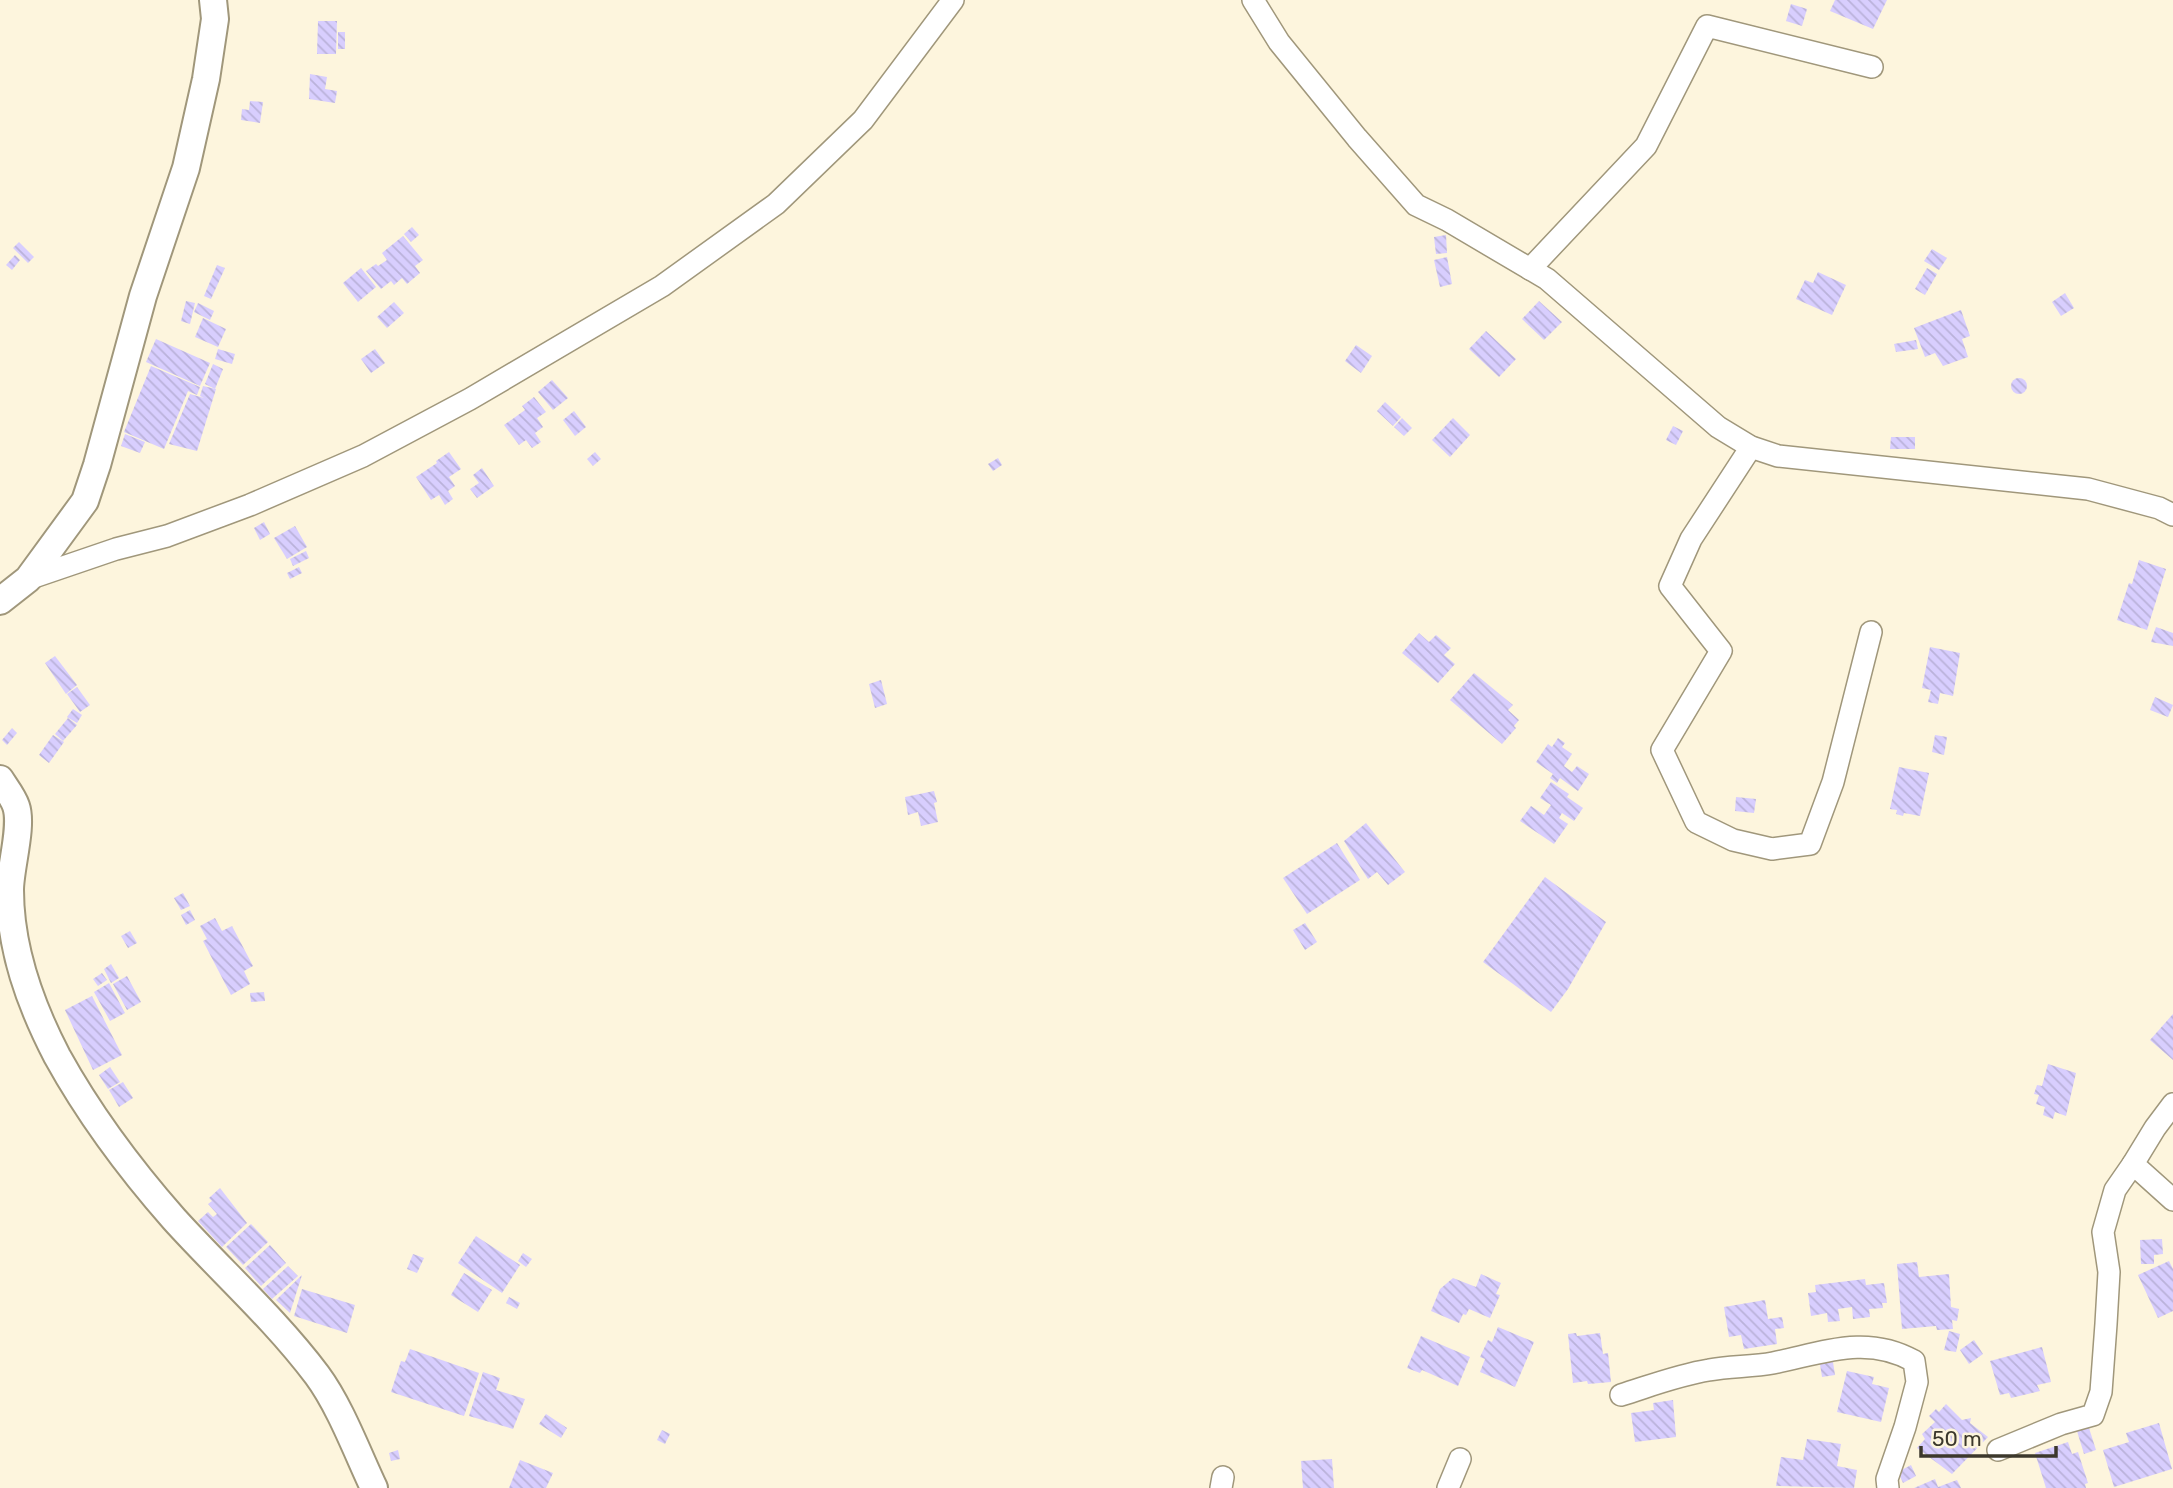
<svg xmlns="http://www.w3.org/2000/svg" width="2173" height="1488" font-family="Rubik,sans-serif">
<defs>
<pattern id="building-back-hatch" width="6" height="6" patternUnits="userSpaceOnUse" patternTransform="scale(1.75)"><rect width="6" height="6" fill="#d8cefe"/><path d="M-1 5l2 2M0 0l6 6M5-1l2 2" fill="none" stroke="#bab2da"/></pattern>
</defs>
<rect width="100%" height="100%" fill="#fdf5dd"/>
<!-- building -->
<g fill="url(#building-back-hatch)">
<path d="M1835,0h52l-14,29 -43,-18z"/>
<path d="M1791,4l16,5 -5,17 -16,-5z"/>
<path d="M318,21h19l-1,33h-19z"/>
<rect x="338" y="32" width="7" height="17"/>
<path d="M310,74l17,3 -2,12 12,2 -2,12 -26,-4z"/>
<path d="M250,101l13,1 -3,21 -19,-3 1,-11 7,1z"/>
<path d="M412,227l7,8 -8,7 -7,-8z"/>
<path d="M1446,235l1,18 -11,1 -2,-17z"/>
<path d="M403,236l20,24 -8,6 5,7 -13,11 -5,-6 -8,7 -3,-4 -10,8 -15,-18 10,-7 2,2 9,-6 -5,-7z"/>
<path d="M19,242l15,15 -6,6 -15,-15z"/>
<path d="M1932,249l15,9 -8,12 -15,-9z"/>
<path d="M15,255l5,5 -8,10 -6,-5z"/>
<path d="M1447,257l5,27 -12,3 -6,-27z"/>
<path d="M217,265l8,3 -14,31 -7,-3z"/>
<path d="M361,268l15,19 -18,15 -15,-19z"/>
<path d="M1927,268l10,6 -12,21 -10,-6z"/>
<path d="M1818,272l28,13 -14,30 -36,-16 9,-19 8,3z"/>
<path d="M2065,293l9,15 -13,8 -9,-14z"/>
<path d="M186,301l9,2 -5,21 -9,-3z"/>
<path d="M1539,301l23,21 -18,18 -22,-21z"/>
<path d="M394,302l10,11 -17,15 -10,-11z"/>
<path d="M198,303l16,8 -4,9 -16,-8z"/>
<path d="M1961,310l9,26 -8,3 6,18 -25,9 -8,-13 -10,4 -11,-29z"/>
<path d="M203,318l23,11 -8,18 -23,-10z"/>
<path d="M1486,331l30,28 -17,18 -30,-28z"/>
<path d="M156,339l54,24 -10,23 -54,-24z"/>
<path d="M1916,340l2,9 -22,3 -2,-8z"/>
<path d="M1356,345l16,11 -11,17 -16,-12z"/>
<path d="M218,349l17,5 -3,10 -17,-5z"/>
<path d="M375,349l10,14 -14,10 -10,-14z"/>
<path d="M213,364l10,5 -8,20 -10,-5z"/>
<path d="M151,366l49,21 -3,8 -9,-4 -24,58 -40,-17z"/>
<circle cx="2019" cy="386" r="8"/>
<path d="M552,380l16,18 -15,12 -15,-18z"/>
<path d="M203,386l13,3 -19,62 -28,-7 21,-50 14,4 -4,-2z"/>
<path d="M534,397l12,15 -9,6 6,9 -8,6 6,9 -9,6 -6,-8 -7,5 -15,-20 21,-15 -3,-4z"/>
<path d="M1385,402l16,15 -8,9 -16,-15z"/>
<path d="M574,411l12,16 -11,9 -12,-16z"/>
<path d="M1402,418l10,10 -8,8 -10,-9z"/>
<path d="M1453,418l17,17 -20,22 -18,-17z"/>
<path d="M1673,426l10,5 -7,14 -10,-5z"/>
<path d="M125,434l20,8 -5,11 -19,-7z"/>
<path d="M1891,437h24v12h-25z"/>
<path d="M449,452l12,17 -12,8 6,9 -7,5 5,8 -8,6 -6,-10 -8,5 -15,-23 21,-14 -1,-2z"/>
<path d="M595,452l6,7 -8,7 -6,-7z"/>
<path d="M998,458l4,7 -9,6 -5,-7z"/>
<path d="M482,468l12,18 -17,12 -7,-9 9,-6 -6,-8z"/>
<path d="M264,522l6,12 -10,6 -6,-12z"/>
<path d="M295,526l12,21 -20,12 -13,-21z"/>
<path d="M306,551l3,7 -16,8 -3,-7z"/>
<path d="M2139,560l27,9 -19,61 -30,-10 12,-37 3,1z"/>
<path d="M299,567l3,6 -12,6 -3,-6z"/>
<path d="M2156,627l17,6v13l-22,-4z"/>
<path d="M1419,633l10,9 7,-7 15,13 -7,7 11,9 -17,19 -36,-30z"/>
<path d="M1930,647l30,6 -7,43 -13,-3 -2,11 -10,-2 3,-12 -9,-2z"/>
<path d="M55,656l22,29 -11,9 -21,-31z"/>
<path d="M1474,673l39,32 -5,5 11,10 -5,6 2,2 -14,16 -52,-44z"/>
<path d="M881,680l6,24 -12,4 -6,-24z"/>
<path d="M77,687l13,18 -10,7 -13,-18z"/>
<path d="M2155,697l18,8 -5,12 -18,-7z"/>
<path d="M73,709l9,6 -5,8 -10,-6z"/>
<path d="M68,718l9,7 -14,16 -8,-7z"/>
<path d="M12,728l5,5 -10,12 -5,-5z"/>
<path d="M53,735l11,7 -15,21 -10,-8z"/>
<path d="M1935,735l12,2 -3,18 -12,-3z"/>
<path d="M1558,738l7,5 -3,4 10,7 -8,12 8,6 5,-6 12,8 -11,17 -18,-13 -3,5 -7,-5 3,-4 -17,-12 12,-18 4,3z"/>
<path d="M1899,767l30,6 -9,43 -16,-3 -1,3 -7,-2 1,-4 -7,-1z"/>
<path d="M1551,782l18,12 -2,3 16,11 -9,13 -12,-8 -3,5 9,6 -14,20 -34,-23 11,-15 13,9 7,-10 -11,-7z"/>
<path d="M934,791l3,11 -3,1 4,19 -17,4 -3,-14 -10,3 -3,-18z"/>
<path d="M1736,797l20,2 -2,14 -19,-2z"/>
<path d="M1366,823l39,49 -17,13 -11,-13 -9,7 -24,-38z"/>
<path d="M1337,843l23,37 -53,34 -24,-36z"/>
<path d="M1545,877l61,45 -38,67 -17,23 -68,-50z"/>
<path d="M183,893l7,13 -9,4 -7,-12z"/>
<path d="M190,910l5,10 -9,5 -5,-10z"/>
<path d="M215,918l7,13 10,-5 21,40 -9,5 6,13 -19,11 -28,-54 4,-2 -7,-13z"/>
<path d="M1305,923l12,19 -12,8 -12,-20z"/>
<path d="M130,931l7,12 -9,5 -7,-12z"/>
<path d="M111,964l8,14 -8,5 -7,-14z"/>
<path d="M102,973l5,7 -9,6 -5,-7z"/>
<path d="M127,976l14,26 -14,8 -14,-26z"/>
<path d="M109,983l16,30 -15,8 -16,-29z"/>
<path d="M264,992l1,9 -14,1 -1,-9z"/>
<path d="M92,996l30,59 -29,15 -28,-60z"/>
<path d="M2173,1014v46l-23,-20z"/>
<path d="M2048,1064l28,9 -10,43 -11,-4 -2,7 -10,-4 2,-8 -9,-3 3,-9 -5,-1 3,-9 5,1z"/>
<path d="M110,1067l10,15 -12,7 -9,-14z"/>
<path d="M123,1082l10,16 -14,9 -10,-17z"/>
<path d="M220,1188l27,35 -25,24 -24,-26 10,-9 5,5 4,-3 -9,-10 4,-3 -3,-3z"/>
<path d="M251,1224l17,18 -25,23 -17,-18z"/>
<path d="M476,1236l44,29 -18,28 -44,-30z"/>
<path d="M2162,1239l1,15 -9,1v9h-13l-1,-24z"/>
<path d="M270,1245l16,18 -25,23 -16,-18z"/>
<path d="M523,1253l9,6 -6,8 -8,-6z"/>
<path d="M413,1254l11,4 -7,15 -10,-4z"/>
<path d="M2169,1261l4,8v42l-15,7 -20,-43z"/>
<path d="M1917,1262l2,15 30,-3 2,33 8,2 -2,12 -5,-1 1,9 -16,1 -1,-4 -34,3 -5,-65z"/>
<path d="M288,1266l10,10 -26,23 -9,-10z"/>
<path d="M464,1273l28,17 -14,22 -27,-17z"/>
<path d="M1481,1274l20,9 -5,11 4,1 -10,23 -21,-9 -3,6 -3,-1 -4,9 -28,-12 9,-22 13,-11 23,9z"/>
<path d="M302,1275l-12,38 -14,-13z"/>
<path d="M1865,1279l1,6 18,-2 3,20h-5l1,5 -14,1 1,8 -17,2 -1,-12 -14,2 2,12 -12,1 -1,-9 -16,3 -3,-23 8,-1 -1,-7z"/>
<path d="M302,1289l53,16 -8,28 -53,-17z"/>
<path d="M509,1297l11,6 -3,6 -11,-6z"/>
<path d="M1765,1300l3,19 14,-2 2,11 -9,1 2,15 -33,5 -3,-14 -12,2 -5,-30z"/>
<path d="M1498,1327l36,15 -19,45 -35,-15 5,-13 -5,-2 8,-17 4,2z"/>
<path d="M1949,1331l11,3 -4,18 -12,-2z"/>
<path d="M1576,1333l1,3 23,-3 3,21 5,-1 3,29 -23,2 -1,-3 -14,2 -5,-49z"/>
<path d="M1421,1336l49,21 -12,29 -36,-16 -2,3 -13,-5z"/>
<path d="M1974,1340l9,14 -14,10 -9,-14z"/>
<path d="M2042,1347l9,35 -14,3 3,6 -29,7 -2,-5 -9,2 -10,-34z"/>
<path d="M410,1349l69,24 -15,43 -73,-24 10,-31 4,1z"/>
<path d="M1833,1362l2,13 -13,2 -2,-13z"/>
<path d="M1847,1371l27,6 -2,7 17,4 -8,34 -44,-10z"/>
<path d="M483,1372l17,6 -4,12 29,9 -12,30 -44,-13z"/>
<path d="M1673,1400l3,37 -41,5 -4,-29 23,-3 -1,-7z"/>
<path d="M1946,1404l16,16 9,-2 -1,5 18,14 -36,37 -35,-26 8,-9 -3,-5 13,-12 -6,-6 7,-7 3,3z"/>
<path d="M546,1414l21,14 -6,10 -22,-14z"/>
<path d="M2159,1423l13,46 -58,18 -11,-37 26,-8 -3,-9z"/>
<path d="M2089,1428l7,22 -12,4 -7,-23z"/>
<path d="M662,1430l8,4 -5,10 -8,-4z"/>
<path d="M1807,1439l34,5 -4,22 20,4 -3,18 -78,-2 5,-29 22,3z"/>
<path d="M2068,1442l4,12 6,-2 10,31 -3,1 1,4h-40l-11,-35z"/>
<path d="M398,1450l2,9 -9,2 -2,-8z"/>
<path d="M1332,1459l2,29h-31l-2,-27z"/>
<path d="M520,1460l33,13 -7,15h-37z"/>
<path d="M1911,1465l5,11 -13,7 -5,-11z"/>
<path d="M1935,1479l3,8 19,-7 4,8h-47z"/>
</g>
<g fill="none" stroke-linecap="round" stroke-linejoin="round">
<defs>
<g id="minor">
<path d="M1253,0l26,42 78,96 59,67 31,15 100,59 171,148 33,20 27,9 310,33 71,19 14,7"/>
<path d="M1530,269l116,-123 61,-120 165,41"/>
<path d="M1751,447l-60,92 -21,47 51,65 -59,99 34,72 37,18 39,9 38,-5 23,-62 38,-150"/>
<path d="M28,579l88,-30 51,-13 83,-31 113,-49 107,-57 192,-113 114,-82 87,-84 90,-120"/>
<path d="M2173,1104l-18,24 -22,36 40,36"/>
<path d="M1621,1395c29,-9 57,-20 88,-25 21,-4 43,-3 64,-7 50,-10 93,-29 141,-2l3,21 -12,45 -18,52 1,9"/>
<path d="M1998,1450l63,-26 32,-9 8,-23 5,-68 3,-52 -6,-40 12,-42 18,-26"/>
<path d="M1221,1488l2,-11"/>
<path d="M1448,1488l12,-29"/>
</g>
<g id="tertiary">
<path d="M0,601l28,-22 57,-78 12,-36 46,-169 43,-128 20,-89 9,-60 -2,-19"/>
<path d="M0,779c5,8 13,18 16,27 7,20 -6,62 -6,84 0,59 20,114 47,166 32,58 73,113 117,163 47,52 100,99 143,156 23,31 40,77 57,113"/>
</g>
</defs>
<!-- minor casing -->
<use href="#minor" stroke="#a0977b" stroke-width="24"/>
<!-- tertiary casing -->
<use href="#tertiary" stroke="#a0977b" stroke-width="30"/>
<!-- minor -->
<use href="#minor" stroke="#fff" stroke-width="21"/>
<!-- tertiary -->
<use href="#tertiary" stroke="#fff" stroke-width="26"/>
</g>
<!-- scale -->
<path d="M1921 1446v10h135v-10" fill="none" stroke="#3c382c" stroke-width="3.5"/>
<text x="1932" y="1446" font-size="21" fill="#3c382c" stroke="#fdf5dd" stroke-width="5" paint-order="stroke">50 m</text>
</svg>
